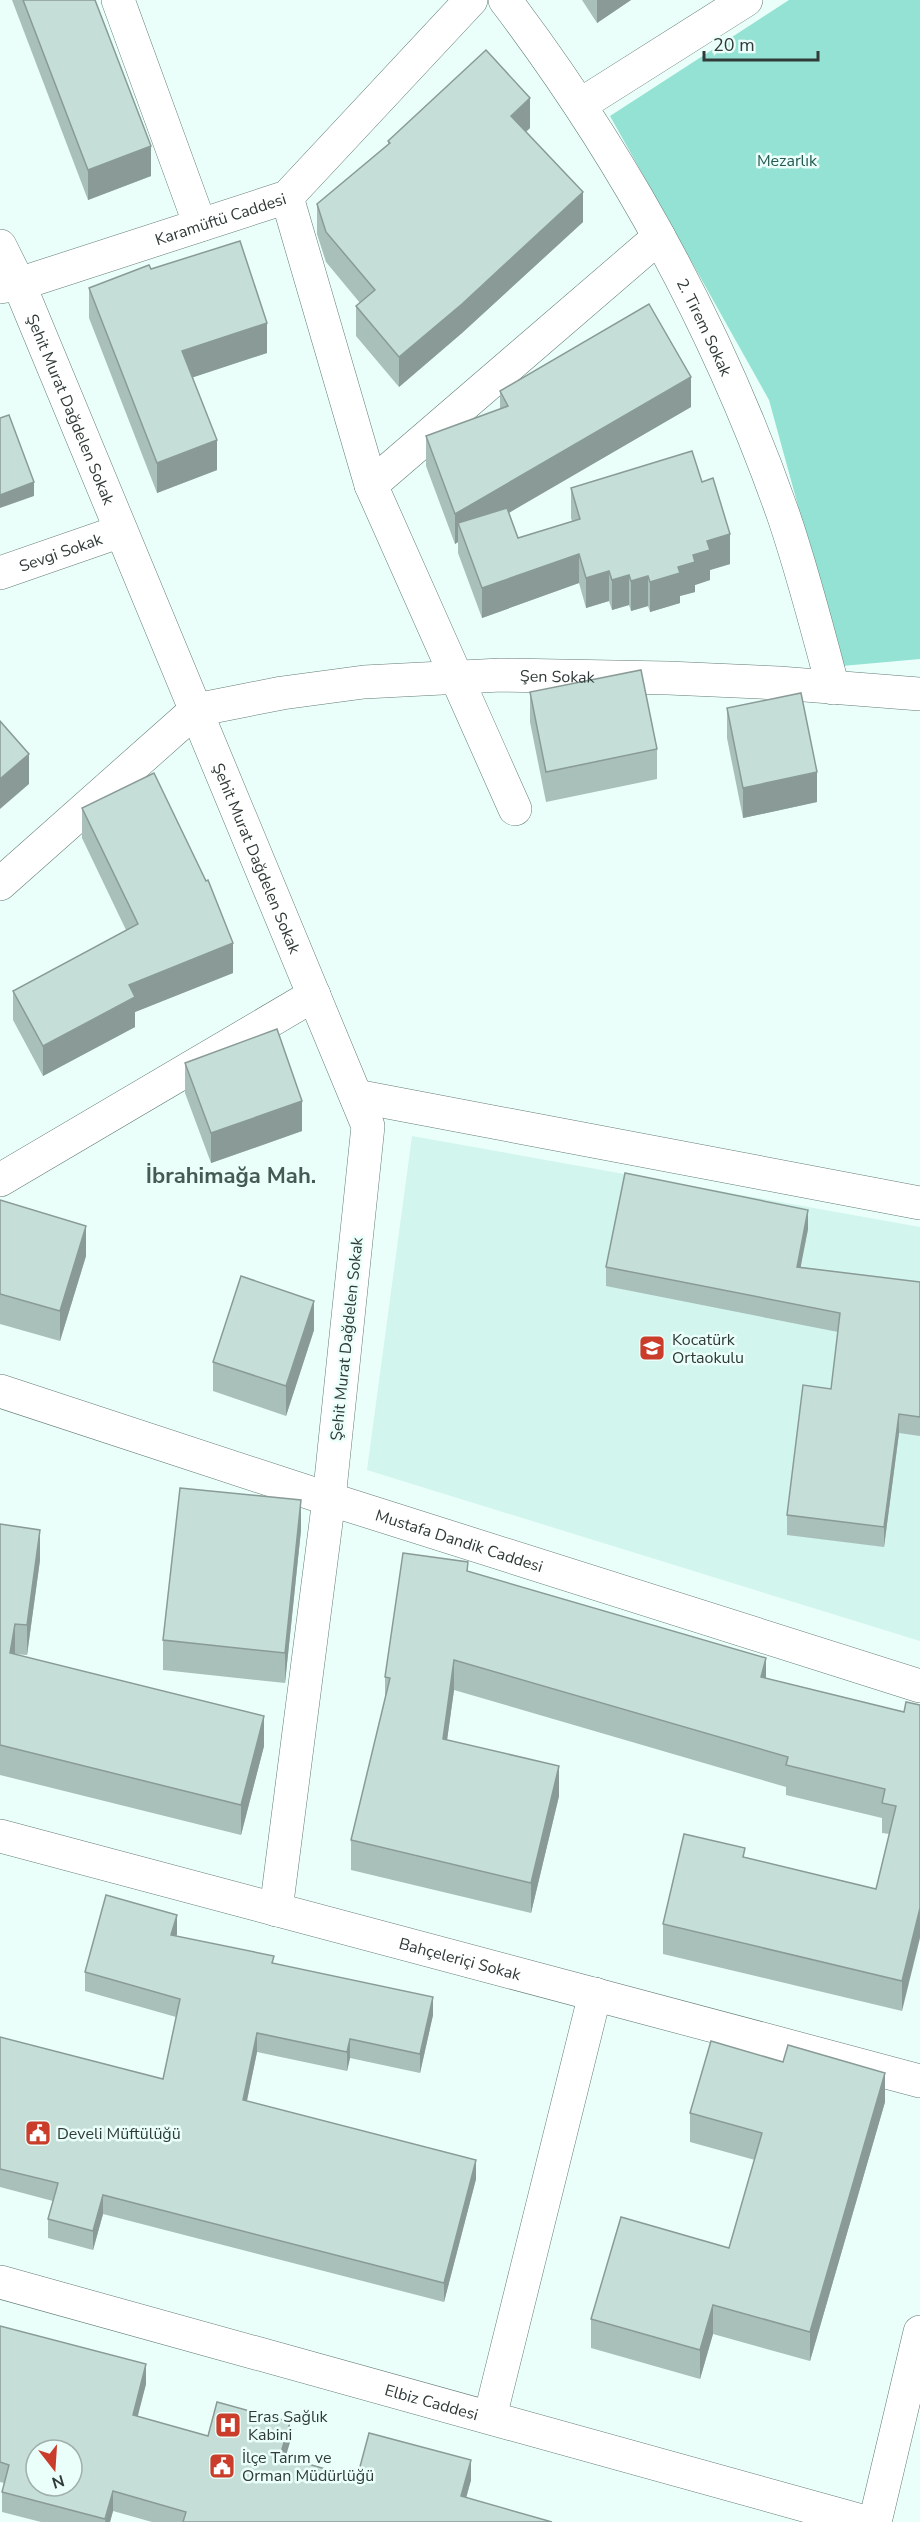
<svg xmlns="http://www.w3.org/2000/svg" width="920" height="2522" font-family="'Nunito Sans',sans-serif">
<rect width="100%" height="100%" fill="#eafffa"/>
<!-- built -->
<path fill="#d2f5ee" d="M412,1136l508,91v414l-553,-171z"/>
<!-- green -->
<path fill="#94e2d3" d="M789,0h131v659l-78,7 -73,-266 -159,-284z"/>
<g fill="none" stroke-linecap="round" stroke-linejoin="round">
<defs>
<g id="minor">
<path d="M118,0l82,225"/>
<path id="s1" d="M505,0c119,157 214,331 279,517 19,56 34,114 49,171"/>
<path d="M580,105l166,-105"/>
<path d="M287,197l84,288 144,324"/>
<path id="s2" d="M0,246l19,38 349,842 -39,373 -53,411"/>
<path id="s3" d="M0,287l19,-3 268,-87 184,-197"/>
<path d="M371,485l288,-248"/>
<path id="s4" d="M0,573l121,-42"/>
<path id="s5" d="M0,884l196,-174 86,-17 82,-11 137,-7 167,3 111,5 141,11"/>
<path d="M356,1096l564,107"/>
<path d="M0,1180l314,-185"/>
<path id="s6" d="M0,1391l329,108 591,187"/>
<path id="s7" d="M0,1836l920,245"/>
<path id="s8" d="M0,2282l865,240"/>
<path d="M490,2417l105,-423"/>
<path d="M875,2522l45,-190"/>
</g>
</defs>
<!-- minor casing -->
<use href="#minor" stroke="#647b76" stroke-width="34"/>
<!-- minor -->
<use href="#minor" stroke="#fff" stroke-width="33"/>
</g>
<!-- wall -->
<g fill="#a9bfba">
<path d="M12,0h83l56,176 -63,24z"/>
<path d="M582,0h49l-34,23z"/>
<path d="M530,128l-4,4 57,90 -121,111 -63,54 -43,-51v-30l4,-3 -34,-41 -9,-28v-30l71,-60v-3z"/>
<path d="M151,269l116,84 -74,24 24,93 -60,23 -68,-175v-30z"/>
<path d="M500,391l191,16 -182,105 9,26 54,-17 -1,-3v-30l131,-6 28,82 -20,6v10l-15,5v7l-15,4v7l-30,9 -2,-6 -17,5 -2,-6 -17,5 -3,-9 -23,7 -7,-25 -97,35 -24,-65v-11l-3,2 -29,-78v-30l74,-27z"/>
<path d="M530,692l127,57v30l-111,23 -16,-80z"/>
<path d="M727,708l90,94 -74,16 -16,-80z"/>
<path d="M82,808l151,165 -98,39v15l-92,49 -30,-56v-29l113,-61 -44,-92z"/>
<path d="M185,1063l117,68 -91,32 -26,-70z"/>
<path d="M0,1200l86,56 -26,85 -60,-17z"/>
<path d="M808,1229l-8,38 120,15v154l-21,-3 -15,114 -97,-12v-20l44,-126 7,-57 -232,-46v-19z"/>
<path d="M314,1330l-28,86 -73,-25v-29z"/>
<path d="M0,1524l40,36 -13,95 -12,-1v1l249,91 -23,89 -241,-60z"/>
<path d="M301,1530l-16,153 -122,-13v-30z"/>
<path d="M468,1571l298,107 138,34 -2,299 -239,-57v-30l82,-67 131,32 14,-55 -8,-1v-15l-96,-23v-8l-332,-97 -7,50 112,56 -28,117 -180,-43v-30l34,-140v-23z"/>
<path d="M177,1934l-1,2 98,27 159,52 -13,58 -70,-15 -3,13 -90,-19 -10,49 229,78 -32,123 -341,-88 -10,36 -45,-12v-19l5,-18 -53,-14v-150l163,42 13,-62 -91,-26v-19z"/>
<path d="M885,2102l-75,259 -97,-27 -13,45 -109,-31v-29l138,-71 26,-88 -65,-18v-29z"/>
<path d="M0,2326l146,58 -9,32 71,20 82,6 -5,15 72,21 114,2 -5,18 86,24h-400l-39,-11 -3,11h-69l-39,-10v-20l2,-9 -4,-1z"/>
</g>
<!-- shaded-wall -->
<g fill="#8a9b97">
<path d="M597,0h34l-34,23z"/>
<path d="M530,98v30l-19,17v-29z"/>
<path d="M151,146v30l-63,24v-30z"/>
<path d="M583,192v30l-121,111 -63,54v-30z"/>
<path d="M267,323v30l-85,28v-30z"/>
<path d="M691,377v30l-227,132 -6,-16v19l-3,2v-30z"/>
<path d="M217,440v30l-60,23v-30z"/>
<path d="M34,482v14l-34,12v-13z"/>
<path d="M730,534v30l-20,6v10l-15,5v7l-15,4v7l-30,9v-30l28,-15 29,-26z"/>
<path d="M579,554v29l-97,35v-30z"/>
<path d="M609,571v30l-23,7v-30z"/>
<path d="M629,575v30l-17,5v-30z"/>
<path d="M648,576v30l-17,5v-30z"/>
<path d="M29,754v30l-29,25v-30z"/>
<path d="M817,772v30l-74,16v-30z"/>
<path d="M233,943v30l-98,39v15l-92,49v-30l86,-61z"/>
<path d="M302,1101v30l-91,32v-30z"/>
<path d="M808,1210v19l-11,57v-19z"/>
<path d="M86,1226v30l-26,85v-30z"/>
<path d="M314,1301v29l-28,86v-30z"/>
<path d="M899,1414v19l-15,114v-20z"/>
<path d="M301,1500v30l-16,153v-30z"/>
<path d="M40,1530v30l-13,95v-30z"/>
<path d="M15,1624v30l-5,29v-30z"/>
<path d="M766,1658v30l-5,-11z"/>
<path d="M454,1660v30l-11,79v-30z"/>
<path d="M264,1716v30l-23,89v-30z"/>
<path d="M559,1766v30l-28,117v-30z"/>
<path d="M920,1908v30l-18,73v-30z"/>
<path d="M177,1915v19l-6,20v-19z"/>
<path d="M433,1997v18l-13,58v-19z"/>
<path d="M257,2033v19l-14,67v-19z"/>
<path d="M350,2039v19l-3,13v-19z"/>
<path d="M885,2073v29l-75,259v-29z"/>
<path d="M476,2160v19l-32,123v-19z"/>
<path d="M103,2195v19l-10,36v-19z"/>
<path d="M713,2305v29l-13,45v-29z"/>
<path d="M146,2364v20l-13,51v-20z"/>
<path d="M290,2422v20l-10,34v-20z"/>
<path d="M471,2460v20l-10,36v-20z"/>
<path d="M113,2491v20l-3,11h-5z"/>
</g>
<!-- building -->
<g fill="#c5ded8" stroke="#8a9b97" stroke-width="1.5" fill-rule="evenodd">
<path d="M23,0h72l56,146 -63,24z"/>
<path d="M486,50l44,48 -19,18 72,76 -121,112 -63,53 -43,-51 19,-16 -49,-58 -9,-28 73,-61 -2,-2z"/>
<path d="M240,241l27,82 -85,28 35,89 -60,23 -68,-175 60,-23 2,4z"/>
<path d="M649,304l42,73 -236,137 -29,-78 82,-30 -8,-15z"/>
<path d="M9,415l25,67 -34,13v-77z"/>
<path d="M692,451l10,31 11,-4 17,56 -23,7 3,9 -17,5 2,7 -17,5 2,6 -30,9 -2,-6 -17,5 -2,-6 -17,5 -3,-9 -23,7 -7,-24 -97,34 -24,-65 49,-15 11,30 62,-19 -9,-31z"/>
<path d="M641,670l16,79 -111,23 -16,-80z"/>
<path d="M801,693l16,79 -74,16 -16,-80z"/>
<path d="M0,721l29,33 -29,25z"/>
<path d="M154,773l52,108 2,-1 25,63 -104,42 6,12 -92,49 -30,-55 125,-67 -56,-116z"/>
<path d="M277,1029l25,72 -91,32 -26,-70z"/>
<path d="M625,1173l183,37 -11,57 123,15v135l-21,-3 -15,113 -97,-12 16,-130 28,4 9,-76 -234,-46z"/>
<path d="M0,1200l86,26 -26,85 -60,-17z"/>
<path d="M241,1276l73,25 -28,85 -73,-24z"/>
<path d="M180,1488l121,12 -16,153 -122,-13z"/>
<path d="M0,1524l40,6 -13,95 -12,-1 -5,29 254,63 -23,89 -241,-60z"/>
<path d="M403,1553l65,9 -1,9 299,87 -5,19 143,35 2,-10 14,3v203l-18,73 -239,-57 21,-90 61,14 -2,9 133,32 20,-83 -14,-3 3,-14 -99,-24 2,-8 -334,-97 -11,79 116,27 -28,117 -180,-43 39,-162 -5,-1z"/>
<path d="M106,1895l71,20 -6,20 103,21 -2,7 161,34 -13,57 -70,-15 -3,13 -90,-19 -14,67 233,60 -32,123 -341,-88 -10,36 -45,-12 10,-36 -58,-14v-132l163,42 17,-80 -95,-27z"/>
<path d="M711,2041l72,21 5,-17 97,28 -75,259 -97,-27 -13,45 -109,-31 30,-102 108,31 33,-115 -72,-20z"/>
<path d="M0,2326l146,38 -13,51 75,21 9,-34 73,20 -10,34 77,22 12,-45 102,27 -10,36 91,26h-369l3,-10 -73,-21 -8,28 -103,-27 7,-27 -9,-3zM36,2450h36v36h-36z"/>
</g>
<!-- icons -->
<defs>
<symbol id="school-square" viewBox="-11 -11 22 22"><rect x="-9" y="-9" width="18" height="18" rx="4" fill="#c93d2a" stroke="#eafffa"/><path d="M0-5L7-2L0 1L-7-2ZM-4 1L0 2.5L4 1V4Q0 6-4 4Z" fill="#fff"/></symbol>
<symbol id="civic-square" viewBox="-11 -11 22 22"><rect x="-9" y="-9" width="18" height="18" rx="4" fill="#c93d2a" stroke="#eafffa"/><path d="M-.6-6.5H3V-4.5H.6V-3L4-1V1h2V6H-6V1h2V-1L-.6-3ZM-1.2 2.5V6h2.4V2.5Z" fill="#fff"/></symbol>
<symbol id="hospital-square" viewBox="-11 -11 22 22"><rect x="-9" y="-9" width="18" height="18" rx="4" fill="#c93d2a" stroke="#eafffa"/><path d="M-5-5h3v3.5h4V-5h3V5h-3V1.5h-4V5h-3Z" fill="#fff"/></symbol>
</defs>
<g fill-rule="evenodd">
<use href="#school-square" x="637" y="1333" width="30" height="30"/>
<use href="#civic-square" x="23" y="2118" width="30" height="30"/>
<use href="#hospital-square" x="213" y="2410" width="30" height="30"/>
<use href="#civic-square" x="207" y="2451" width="30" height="30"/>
</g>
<g text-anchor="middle" stroke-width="5" stroke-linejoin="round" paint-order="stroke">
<!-- park labels -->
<g font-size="16" fill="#265a51" stroke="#eafffa">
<text x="787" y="166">Mezarlık</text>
</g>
<!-- street labels -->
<g font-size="16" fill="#303a38" stroke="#eafffa">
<text dy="6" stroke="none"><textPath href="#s3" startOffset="231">Karamüftü Caddesi</textPath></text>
<text dy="6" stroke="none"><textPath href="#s1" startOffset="384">2. Tirem Sokak</textPath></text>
<text dy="6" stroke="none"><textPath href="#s2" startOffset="178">Şehit Murat Dağdelen Sokak</textPath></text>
<text dy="6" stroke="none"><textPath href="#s4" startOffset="64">Sevgi Sokak</textPath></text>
<text dy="6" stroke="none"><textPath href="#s5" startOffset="626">Şen Sokak</textPath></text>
<text dy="6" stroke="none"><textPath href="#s2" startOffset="664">Şehit Murat Dağdelen Sokak</textPath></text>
<text transform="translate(346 1339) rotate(-84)" y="6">Şehit Murat Dağdelen Sokak</text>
<text dy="6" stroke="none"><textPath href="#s6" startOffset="483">Mustafa Dandik Caddesi</textPath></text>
<text dy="6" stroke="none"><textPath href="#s7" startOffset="476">Bahçeleriçi Sokak</textPath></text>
<text dy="6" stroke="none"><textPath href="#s8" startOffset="448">Elbiz Caddesi</textPath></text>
</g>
<!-- poi labels -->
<g font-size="16" fill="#303a38" stroke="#eafffa" text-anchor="start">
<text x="672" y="1345">Kocatürk<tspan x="672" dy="18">Ortaokulu</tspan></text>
<text x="57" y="2139">Develi Müftülüğü</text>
<text x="248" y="2422">Eras Sağlık<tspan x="248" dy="18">Kabini</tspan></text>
<text x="242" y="2463">İlçe Tarım ve<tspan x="242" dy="18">Orman Müdürlüğü</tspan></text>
</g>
<!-- district labels -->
<g font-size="22" font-weight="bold" fill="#445a55" stroke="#eafffa">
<text x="231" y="1183">İbrahimağa Mah.</text>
</g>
</g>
<!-- north arrow -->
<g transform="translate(54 2468) rotate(163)"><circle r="28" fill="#eafffa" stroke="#a0b0ac" stroke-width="1.5"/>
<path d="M0-4.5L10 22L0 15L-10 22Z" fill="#c93d2a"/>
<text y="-9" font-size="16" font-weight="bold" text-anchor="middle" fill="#303a38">N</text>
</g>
<!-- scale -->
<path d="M704 51v9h114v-9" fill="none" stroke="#303a38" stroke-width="3"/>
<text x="713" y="51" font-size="18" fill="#303a38" stroke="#eafffa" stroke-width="4.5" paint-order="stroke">20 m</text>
</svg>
